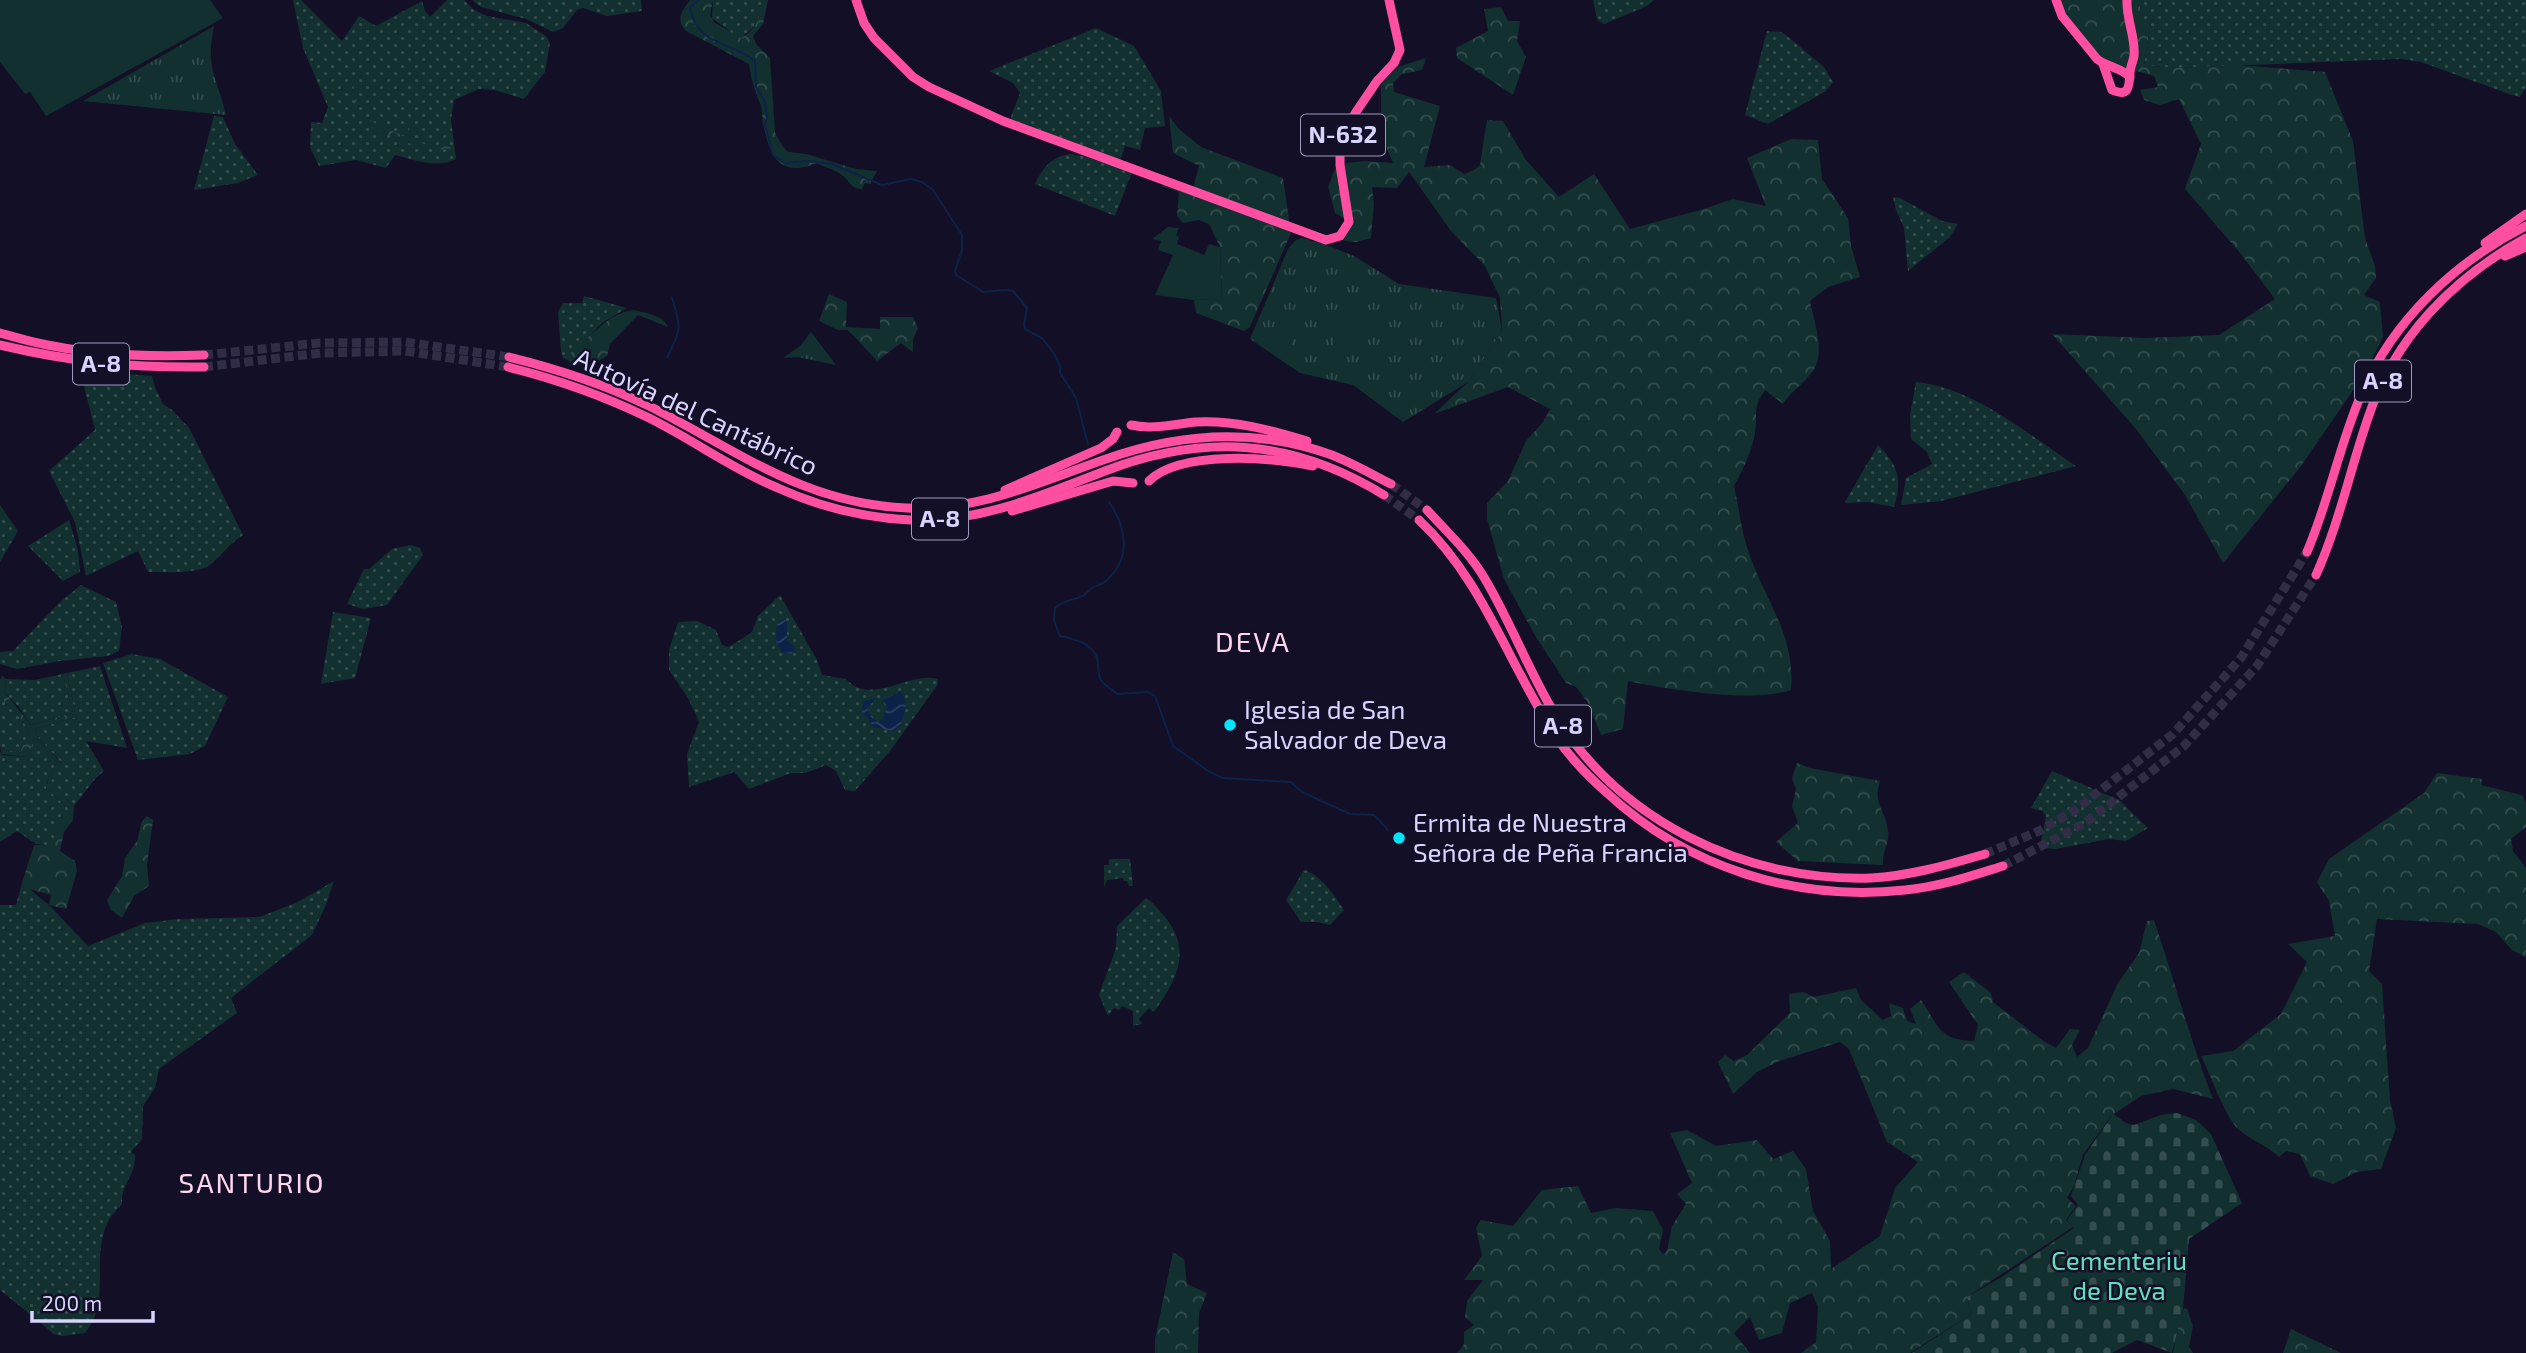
<svg xmlns="http://www.w3.org/2000/svg" width="2526" height="1353" font-family="'Exo 2',sans-serif">
<defs>
<pattern id="grass-dots" width="8" height="8" patternUnits="userSpaceOnUse" patternTransform="scale(1.75)"><rect width="8" height="8" fill="#12302f"/><path d="M2 2h.1M6 6h.1" fill="none" stroke="#344d4e" stroke-width="1.8" stroke-linecap="round"/></pattern>
<pattern id="forest-crowns" width="20" height="18" patternUnits="userSpaceOnUse" patternTransform="scale(1.75)"><rect width="20" height="18" fill="#12302f"/><path d="M2 6a3 3 0 1 1 6 0M12 15a3 3 0 1 1 6 0" fill="none" stroke="#344d4e"/></pattern>
<pattern id="cemetery-stones" width="16" height="16" patternUnits="userSpaceOnUse" patternTransform="scale(1.75)"><rect width="16" height="16" fill="#12302f"/><path d="M2 7V4a2 2 0 0 1 4 0v3zM10 15v-3a2 2 0 0 1 4 0v3z" fill="#344d4e"/></pattern>
<pattern id="park-tufts" width="24" height="20" patternUnits="userSpaceOnUse" patternTransform="scale(1.75)"><rect width="24" height="20" fill="#12302f"/><path d="M3 7l-1-3M5 7V3M7 7l1-3M15 17l-1-3M17 17v-4M19 17l1-3" fill="none" stroke="#344d4e"/></pattern>
<pattern id="water-waves" width="16" height="10" patternUnits="userSpaceOnUse" patternTransform="scale(1.75)"><rect width="16" height="10" fill="#0c2248"/><path d="M0 5q4-4 8 0t8 0" fill="none" stroke="#2f4163"/></pattern>
</defs>
<rect width="100%" height="100%" fill="#130f26"/>
<!-- grass -->
<g fill="url(#grass-dots)">
<path d="M293,0h8l41,41 17,-25 17,10 46,-25 3,10 5,6 17,-17h17l10,10 13,6 39,7 20,13 4,7 -5,29 -21,27 -30,-9 -15,-1 -25,11 -3,20 5,39c-18,10 -41,1 -61,-4l-9,13 -30,-8 -37,6 -9,-19 1,-25 11,1 6,-16 -25,-59z"/>
<path d="M472,0h169l1,11 -35,5 -24,-8 -6,2 -14,18 -10,4 -27,-13 -45,-12z"/>
<path d="M713,0h53l-10,25 -16,14 -28,-21z"/>
<path d="M1593,0h61l-7,6 -43,18 -7,-4z"/>
<path d="M2140,0h386v87l-6,10 -11,-3 -88,-32 -20,-3 -225,9 -32,-3 7,-45 -11,3z"/>
<path d="M1096,28l38,18 27,45 4,35 -20,2 -5,22 -15,-4 -5,15 -110,-42 10,-26 -7,-10 -24,-12z"/>
<path d="M1767,31l14,1 6,4 37,31 9,15 -7,9 -58,33 -23,-9z"/>
<path d="M214,116l9,1 12,27 23,31 -20,8 -44,7z"/>
<path d="M1071,154l12,2 49,16 -17,44 -80,-32c8,-17 17,-28 36,-30z"/>
<path d="M1893,197l7,1 42,23 16,3 -8,13 -42,34 -4,-43 -8,-18z"/>
<path d="M584,296l43,12 -25,15 -19,19 -10,4 -3,15 -7,-3 -2,-6 -3,-40 5,-9h19z"/>
<path d="M96,372l56,4 4,14 7,14 9,6 17,18 54,107c-13,8 -21,20 -33,30 -11,9 -47,7 -62,7l-10,-21 -52,25 -11,-54 -26,-51 46,-41 -11,-44z"/>
<path d="M1916,382c59,6 111,52 160,84l-135,35 -40,4 5,-27 26,-14 -5,-12 -16,-13 -1,-24z"/>
<path d="M1878,445c20,20 25,35 16,62l-27,-5 -20,1 -2,-1z"/>
<path d="M0,505l18,26 -18,31z"/>
<path d="M69,520l9,30 2,22 -17,9 -35,-35z"/>
<path d="M411,545l9,3 3,7 -36,50 -24,4 -16,-5 17,-35h5l23,-20z"/>
<path d="M81,585l35,17 6,25 -3,24 -11,5 -48,5 -43,8 -17,-5v-12l13,-1 46,-48z"/>
<path d="M780,595l37,65 5,15 24,4c24,28 63,-8 92,0v5l-48,67 -35,40 -10,-1 -9,-19 -10,-6 -20,8h-15l-42,16 -15,-17 -45,15 -2,-33 12,-32 -11,-24 -19,-28v-20l9,-28 19,-1 19,9 6,15 7,2 23,-15 6,-16z"/>
<path d="M333,612l38,6 -16,60 -34,6z"/>
<path d="M132,654l28,5 68,38 -23,49 -15,8 -52,6 -35,-97z"/>
<path d="M100,666l27,82 -41,-7 18,30 -10,9 -20,26 -24,-20 2,-10 9,-14 -24,-26 -2,-7 41,-12 -9,-44z"/>
<path d="M63,674l10,39 -42,12 -13,-19 -13,-13 1,-14 28,1z"/>
<path d="M0,697l23,24 6,11 -9,20h-9l-11,-6z"/>
<path d="M35,737l22,25 -8,14 -3,12 25,23 -16,35 -19,-2 -19,-13 -17,11v-91l2,4 24,2z"/>
<path d="M2052,771l67,29 29,28 -22,13 -17,-2 -54,10 -12,-1 -2,-6 5,-26 -4,-5 -11,-3z"/>
<path d="M1109,859h21l3,27h-4l-2,-5h-3l-1,-3 -16,2 -3,7v-22h5z"/>
<path d="M1304,870c17,5 31,26 40,40l-14,15 -13,-3h-16l-15,-22z"/>
<path d="M334,881l-9,26 -13,28 -81,63 6,15 -78,56 -4,19 -12,18 -1,33 -11,13 4,3c1,22 -14,27 -13,49 -5,6 -11,11 -14,18 -18,35 4,80 -23,111l-23,3 -8,-2 -54,-44v-385h16l6,-22 27,22 39,41 57,-23 34,-4 80,-2 37,-14z"/>
<path d="M1146,898c7,4 13,12 19,19 28,34 11,64 -11,95l-5,-4 -10,11 3,5 -9,2v-15l-11,-5 -3,4 -5,-2 -6,8 -9,-21 17,-47 1,-22z"/>
</g>
<!-- forest -->
<g fill="url(#forest-crowns)">
<path d="M690,0h23l-3,15 5,8 26,15c15,-7 20,-22 21,-38h6l-5,24 -10,12 3,8 14,14 5,75 8,14 5,5 18,2 50,15 21,2 -7,13 -5,-1 -3,6c-13,0 -12,-10 -23,-16 -7,-4 -15,-6 -22,-10 -35,14 -46,-3 -53,-35 -2,-7 -1,-15 -3,-22 -6,-15 -10,-26 -12,-42l-63,-33c-11,-12 -4,-20 4,-31z"/>
<path d="M2060,0h80v22l11,-2 -7,45 32,3 63,-3 86,7 28,69 12,97 10,28 1,12 -12,17 16,7 3,35 -18,36 -64,93 -78,97 -38,-68 -49,-66 -84,-95 94,4 73,-3 56,-36 -34,-45 -56,-65 16,-45 -22,-45 -19,6 -16,-5 -4,-10 18,-3 -4,-11 -35,-10 -20,-9 -31,-39 -8,-14z"/>
<path d="M1501,7l7,14h12l-3,20 9,16 -13,38 -56,-37 -1,-10 32,-17 -4,-22z"/>
<path d="M1426,58l-4,12 -20,4 -9,9 1,9 46,14 -16,61 26,-2 14,9 10,-4 6,-5 7,-45 16,1 23,39 33,37 35,-23 36,55 70,-19 33,-11 33,7 -19,-48 44,-19 27,1 4,39 26,39 3,28 9,31 -32,10 -18,14c4,22 16,51 3,70 -9,13 -22,20 -30,33l-18,-14c-13,19 -7,22 -10,43 -3,18 -12,37 -21,53 5,21 7,44 14,64 16,50 48,84 43,140 -42,13 -119,0 -163,-9l-5,48 -22,6 -14,-34 -11,-14 -10,-4 -30,-46 -32,-58 -17,-60v-16l21,-22 18,-40 17,-19 7,-13 -42,-22 -74,27 34,-32 34,-51 -2,-33 -15,-32 -34,-35 -42,-59 -12,16 -25,-1 2,16 -3,35 -15,4 -12,-1 3,-21 -12,-7 -7,-26 9,-23 28,-3 28,2 -12,-28v-54l19,-15z"/>
<path d="M360,72l1,2 -5,4c0,9 -1,21 2,29 8,16 33,23 48,30l8,-20 -4,21 21,9 23,-1v1c-20,9 -61,-8 -79,-20 -7,-5 -14,-14 -20,-20l-2,-27z"/>
<path d="M1169,116l10,13 22,18 82,31 8,55 -41,94 -6,4 -48,-18 -2,-13 28,-2 -2,-51 -11,-23 -10,-4 -16,3 -6,-7 2,-24 -18,-6 3,-3 28,9 7,-26 -26,-13z"/>
<path d="M829,294l18,8 -1,25 34,2v-12h33l5,11 -5,11v13l-12,-9 -24,18 -24,-26 -6,-5h-9l-19,-9z"/>
<path d="M633,310c13,3 30,5 35,17l-30,-12 -28,29 -3,12 -14,8 -22,2 -2,-8 4,-12c25,-11 29,-30 60,-36z"/>
<path d="M67,673l9,44 -41,12 2,7 24,27 -9,13 -1,10 23,20 -1,14 -9,12 -4,19 15,10 2,10 -11,38 -17,-4 2,-10 -22,-6 -7,-6 12,-38h20l1,-17 11,-9 5,-8 -25,-23 3,-12 8,-14 -22,-25 -8,20 -25,-3 -2,-8 11,6h9l9,-20 -6,-11 -23,-24v-17l2,-4 4,3 -1,14 26,32 42,-12 -10,-39z"/>
<path d="M1797,763l13,5 70,13c-8,23 6,29 8,50 2,13 -6,18 -5,34l-85,-4 -22,-19 22,-19 -6,-17 4,-17 -4,-11z"/>
<path d="M2437,773l45,6 -1,6 41,10 4,8v24l-15,12 2,12 13,17v89l-14,-7 -16,-18 -18,-8 -101,-5 -8,52 13,13 8,116 6,28 -15,41 -24,3 -24,12 -23,-8 -10,-22 -14,-3 -7,6c-12,-12 -29,-17 -41,-28 -13,-13 -28,-55 -37,-73l32,-5 48,-37 26,-52 -19,-18 47,-8 -6,-35 -12,-19 12,-23 95,-66z"/>
<path d="M147,816l6,4 -6,45 2,21 -15,10 -12,22 -11,-8 -4,-10 15,-24 3,-18 12,-17 5,-20z"/>
<path d="M2154,920c20,59 36,120 59,179l-40,-10 -32,7 -30,20 -28,39 -9,31 -7,12 9,8 -10,14 7,7 -106,70 4,17 -61,39h-109l15,-11 2,-35 -6,-14 -22,10 -8,30 -23,7 -9,-23 -16,16 16,20h-293l7,-9v-12l10,-7 -9,-8 2,-16 16,-21h-19l18,-24 -6,-29 5,-7 32,6 29,-36 36,-4 13,27 24,-5 38,3 10,19 -4,19 4,5 4,-3 5,-25 14,-22 -9,-10 15,-11 -22,-50 17,-3 29,16 41,-6 16,19 20,-8 13,18 7,42 17,30 1,28 49,-33 15,-48 23,-26 -31,-20 -38,-93 -9,-7 -61,19 -22,11 -24,22 -15,-32 7,-7 9,6 13,-6 43,-42 -1,-19 14,-2 11,5 42,-9 5,12 22,20 8,-4 -2,-13 14,5 4,13 9,3 -6,-15 11,-9c19,28 18,40 53,41l4,-16 -29,-43 15,-10 27,21 2,9 49,38 14,8 14,-19 10,1 -8,15 5,12 11,-9 30,-65 21,-30 8,-32z"/>
<path d="M1173,1252l11,7 3,25 20,9 -8,20 -1,40h-43v-14z"/>
<path d="M2184,1308l3,1 6,17 -4,21 4,6h-20l6,-31z"/>
<path d="M2291,1329l50,24h-58z"/>
</g>
<!-- cemetery -->
<path fill="url(#cemetery-stones)" d="M2177,1113l19,7 15,14 31,69 -53,36 -6,70 -11,44 -35,-13 -25,13h-200l59,-39 -4,-17 33,-19 74,-50 -7,-8 11,-15 -7,-9 14,-41 28,-41 13,9 8,2 27,-10z"/>
<!-- park -->
<g fill="url(#park-tufts)">
<path d="M214,26c-9,44 3,50 12,89l-143,-14z"/>
<path d="M1302,238l22,6 30,12 45,28 97,14 6,33 -34,51 -65,40 -50,-37 -53,-12 -50,-34 38,-90 8,-9z"/>
<path d="M811,332l25,33 -38,-8 -15,1 17,-12z"/>
</g>
<!-- garden -->
<g fill="#12302f">
<path d="M0,0h210l13,18 -177,98 -16,-24 -5,2 -25,-32z"/>
<path d="M1168,227l11,1 -3,7 3,2 -2,7 27,11 5,-11 11,3 2,52 -28,1 -39,-5 18,-40 -15,-5 3,-9 -9,-2z"/>
<path d="M1346,313l20,8 -15,32 -18,-9z"/>
<path d="M1275,328l18,10 -6,15 -20,-6z"/>
</g>
<!-- water -->
<g fill="url(#water-waves)">
<path d="M783,618l4,4v19l8,6 -3,7 -10,-2 -6,-10 1,-18z"/>
<path d="M900,692c11,9 3,22 1,34l-8,5 -19,-4 -13,-16 3,-10 13,-3 -10,10 3,8 8,6 5,-3 4,-13 -5,-6z"/>
</g>
<g fill="none" stroke-linecap="round" stroke-linejoin="round">
<!-- stream -->
<g stroke="#0c2248" stroke-width="2">
<path d="M698,0l-8,8c7,38 41,33 65,53l1,26 9,15 2,15 -2,7 8,31 12,8 22,-2 25,3 50,21 29,-6 11,3 11,8 29,45v15l-7,21 1,4 27,17 23,-2 7,1 14,17 -3,16 1,5 17,9 13,17 5,11v7l16,25 12,46"/>
<path d="M667,358c14,-29 15,-29 5,-60"/>
<path d="M1109,502c17,25 23,56 -2,78 -4,4 -10,5 -15,8 -3,2 -5,5 -8,7 -10,6 -20,4 -29,13l-1,13 6,15c14,3 32,7 37,22 2,7 0,15 4,22 4,6 11,10 17,14l29,-2 8,4 18,50 35,25 15,7 68,4 11,10 48,22 24,1 14,15"/>
</g>
<!-- highway-tunnel -->
<g stroke="#312d47" stroke-width="9" stroke-dasharray="9 4.5" stroke-linecap="butt">
<path d="M204,355l116,-12 85,-1 104,15"/>
<path d="M204,367l117,-14 84,-2 103,16"/>
<path d="M1391,484l36,26"/>
<path d="M1384,495l35,25"/>
<path d="M1985,854l54,-23 36,-21 98,-76 68,-76 66,-106"/>
<path d="M2003,866l82,-43 99,-77 73,-80 59,-91"/>
</g>
<!-- highway -->
<g stroke="#ff4fa3" stroke-width="9">
<path d="M856,0l8,23 10,15 39,39 16,10 74,34 323,119 14,-4 9,-14 -9,-57v-24l16,-29 21,-31 17,-18 6,-13 -11,-50"/>
<path d="M2056,0l6,16 35,43c10,8 25,9 33,18"/>
<path d="M2103,64l9,26c18,8 17,-5 18,-17 0,-6 3,-11 4,-17 2,-18 -8,-37 -7,-56"/>
<path d="M2485,243l41,-29"/>
<path d="M2505,256l21,-9"/>
<path d="M0,333c18,5 35,10 53,13 50,10 100,11 151,9"/>
<path d="M0,345c71,17 132,23 204,22"/>
<path d="M509,357c49,12 95,27 140,49 88,44 155,98 258,102 74,3 132,-26 199,-49 73,-26 149,-31 223,-5 22,8 42,20 62,30"/>
<path d="M508,367c48,12 94,28 139,50 45,22 85,52 131,71 42,19 87,30 133,32 68,3 132,-25 194,-49 100,-38 188,-32 279,24"/>
<path d="M1131,425c22,5 43,-1 65,-3 38,-2 75,8 111,19"/>
<path d="M1149,481c31,-31 124,-24 164,-15"/>
<path d="M1005,490l96,-42 12,-9 4,-7"/>
<path d="M1427,510c20,22 43,43 58,69 25,42 43,90 68,132 65,110 192,171 318,167 39,-2 76,-13 114,-24"/>
<path d="M1012,511l101,-30 20,2"/>
<path d="M1419,520c65,61 90,146 138,218 14,21 32,39 50,55 81,75 190,109 298,97 34,-3 66,-14 98,-24"/>
<path d="M2307,552c22,-51 32,-106 54,-157 32,-75 94,-133 165,-169"/>
<path d="M2316,575c23,-51 34,-105 52,-157 26,-80 85,-140 158,-180"/>
</g>
</g>
<!-- markers -->
<g fill="#00e5ff" stroke="#130f26" stroke-width="2.5">
<circle cx="1230" cy="725" r="7"/>
<circle cx="1399" cy="838" r="7"/>
</g>
<g text-anchor="middle" stroke-width="5" stroke-linejoin="round" paint-order="stroke">
<!-- shield labels -->
<g fill="#130f26" stroke="#9e99be" stroke-width="2">
<rect x="1301" y="114.5" width="84" height="41" rx="5"/>
<rect x="73" y="343.5" width="56" height="41" rx="5"/>
<rect x="2355" y="360.5" width="56" height="41" rx="5"/>
<rect x="912" y="498.5" width="56" height="41" rx="5"/>
<rect x="1535" y="705.5" width="56" height="41" rx="5"/>
</g>
<g font-size="24" font-weight="bold" fill="#d9d4ff">
<text x="1343" y="143">N-632</text>
<text x="101" y="372">A-8</text>
<text x="2383" y="389">A-8</text>
<text x="940" y="527">A-8</text>
<text x="1563" y="734">A-8</text>
</g>
<!-- street labels -->
<g font-size="26" fill="#d9d4ff" stroke="#130f26">
<text transform="translate(696 412) rotate(25)" y="9">Autovía del Cantábrico</text>
</g>
<!-- poi labels -->
<g font-size="26" fill="#d9d4ff" stroke="#130f26" text-anchor="start">
<text x="1244" y="719">Iglesia de San<tspan x="1244" dy="30">Salvador de Deva</tspan></text>
<text x="1413" y="832">Ermita de Nuestra<tspan x="1413" dy="30">Señora de Peña Francia</tspan></text>
</g>
<!-- park labels -->
<g font-size="26" fill="#5fe0c0" stroke="#130f26">
<text x="2119" y="1270">Cementeriu<tspan x="2119" dy="30">de Deva</tspan></text>
</g>
<!-- neighbourhood labels -->
<g font-size="28" letter-spacing="2" fill="#ffd6f0" stroke="#130f26">
<text x="1253" y="652">DEVA</text>
<text x="252" y="1193">SANTURIO</text>
</g>
</g>
<!-- scale -->
<path d="M32 1311v10h121v-10" fill="none" stroke="#d9d4ff" stroke-width="3.5"/>
<text x="42" y="1311" font-size="21" fill="#d9d4ff" stroke="#130f26" stroke-width="5" paint-order="stroke">200 m</text>
</svg>
